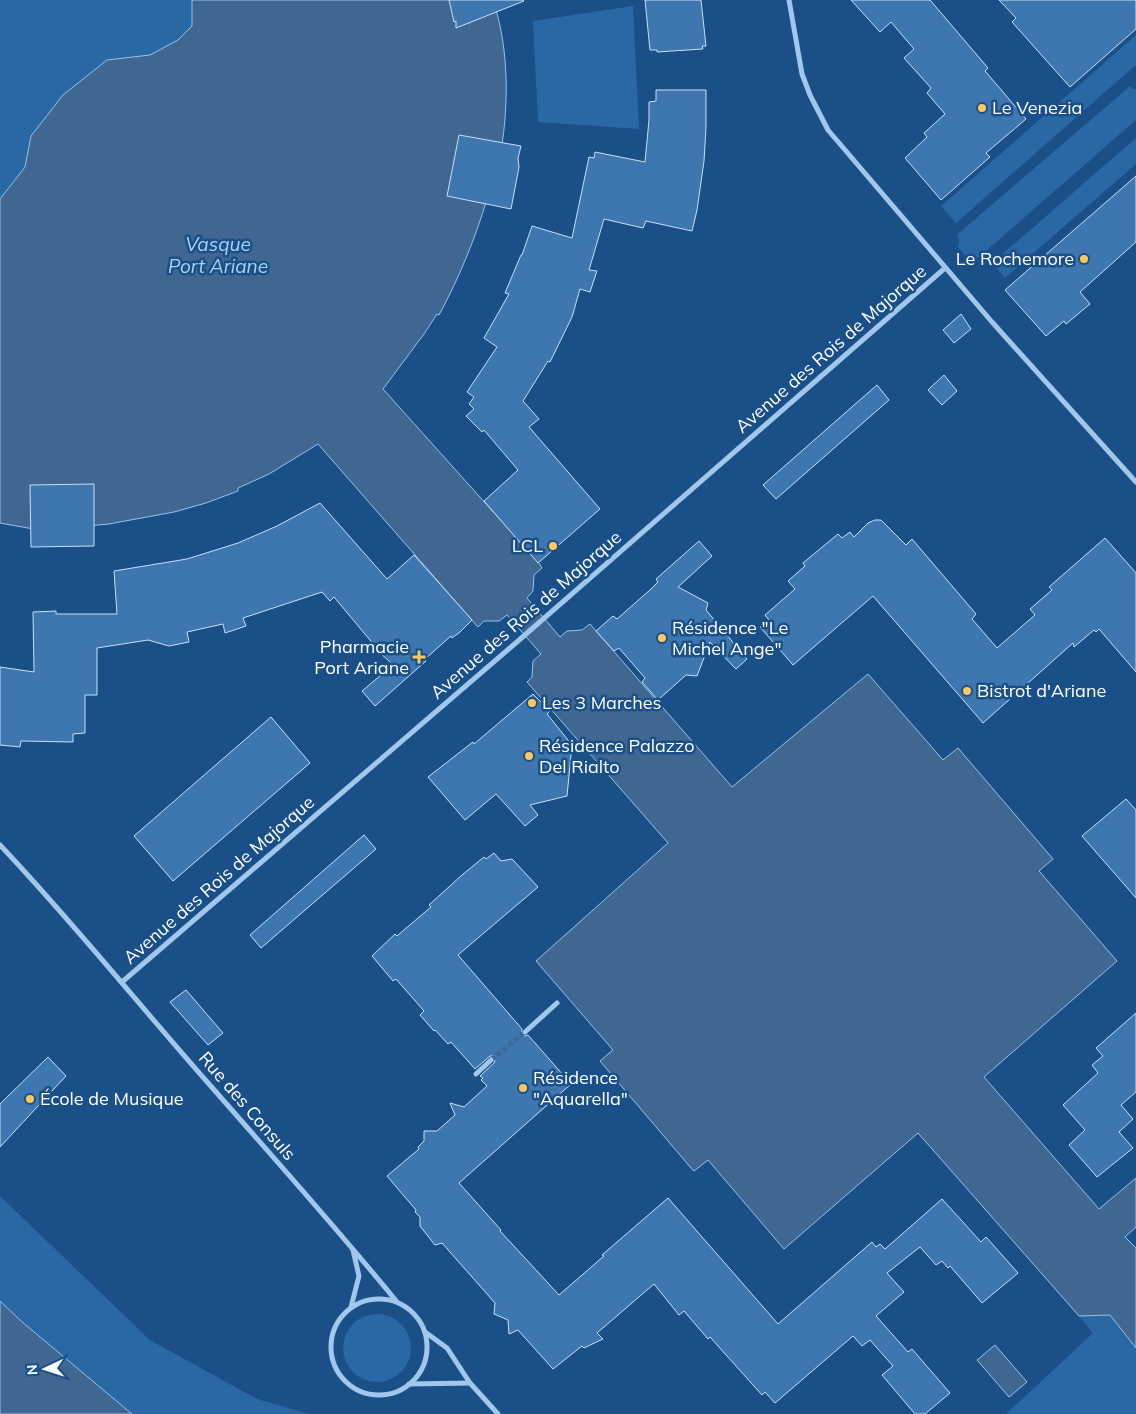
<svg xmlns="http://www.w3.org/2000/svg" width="1136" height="1414" font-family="Mulish,sans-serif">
<rect width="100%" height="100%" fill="#1a4f88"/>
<!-- green -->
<g fill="#2a67a5">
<path d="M0,0h192v26l-14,14 -28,15 -43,5 -76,76 -6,31 -25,32z"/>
<path d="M633,6l6,123 -101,-7 -5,-101z"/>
<path d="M1136,35v30l-180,158 -15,-17z"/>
<path d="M1130,86l3,3h3v31l-158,138 -4,-2 -7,2 -9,-11 1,-4 -1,-9z"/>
<path d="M1136,138v26l-131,114 -13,-15z"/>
<path d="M0,1196l150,144 107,59 52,15h-177l-111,-93 -21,-20z"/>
<circle cx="377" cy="1348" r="34"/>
<path d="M1110,1315l26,33v66h-130l87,-81 -14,-17z"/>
</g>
<!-- water -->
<g fill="#406791" stroke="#95c3ef">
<path d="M192,0h301c17,51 16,110 6,163 -3,12 -8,24 -12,36 -12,40 -28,79 -48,116l-2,-1 -13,20 -41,55 156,174 3,5 -8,7 -1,16 -6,7 33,39 7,-6 15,-1 8,-6 142,163 136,-113 75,86 15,-12 95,111 -14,12 78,90 -133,116 115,132 37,-31v49l-11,10 11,11v100l-26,-33 -31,1 -161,-183 -134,116 -76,-89 -14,11 -3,-3 -91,-107 13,-11 -77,-89 132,-118 -141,-161 5,-5 1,-16 8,-7 -34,-39 -8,6h-15l-6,6 -160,-183 -49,30 -31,14v3l-32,12 -32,9 -65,12 -70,6 -39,-7v-324l25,-32 6,-31 32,-41 44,-35 43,-5 28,-15 14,-14z"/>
<path d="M0,1301l21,20 111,93h-132z"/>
<path d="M995,1345l32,37 -18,15 -32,-37z"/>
</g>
<!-- building -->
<g fill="#3e76af" stroke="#c8e0f9">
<path d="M449,0h74l1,1 -68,27v-7l-2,1z"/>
<path d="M645,0h56l5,46h-4l1,3 -46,3v-2h-7z"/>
<path d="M851,0h79l58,68 -3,3 41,48 -40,34 4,4 -49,43 -36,-42 22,-21 -3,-4 21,-19 -18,-21 4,-5 -27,-30 10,-9 -23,-27 -11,10z"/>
<path d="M999,0h137v29l-66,58 -58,-65 4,-4z"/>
<path d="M656,90h50v38l-2,33 -7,49 -5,21 -46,-10 -3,7 -39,-9 -15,51 8,1 -7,21 -10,-3 -8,28 -22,45 -2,-1 -25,40 16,18 -10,8 71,82 -62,54 -54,-62 34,-31 -34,-40 -2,2 -16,-16 8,-7 -5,-5 5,-7 -7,-5 30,-45 -13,-9 25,-44 -4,-1 16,-38h1l10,-29 40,12 17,-81 5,1 1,-6 50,10 4,-42v-18l7,-1z"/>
<path d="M459,135l62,11 -3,12 1,9 -8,42 -64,-13z"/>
<path d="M1136,176v66l-56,50 10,12 -24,20 -2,-3 -18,15 -41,-46z"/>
<path d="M961,314l10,15 -17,14 -11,-13z"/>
<path d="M944,375l13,16 -15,14 -14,-15z"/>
<path d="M877,385l12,15 -113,99 -13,-14z"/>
<path d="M94,484v62l-63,1 -1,-62z"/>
<path d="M320,503l67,76 27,-24 58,65 -12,12 -8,6 -1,-2 -26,23 1,2 -51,45 -13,-15 31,-26 -18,-17v-2l-41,-49 -4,4 -8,-9 -79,26 3,8 -21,7 -2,-9 -36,8 2,10 -20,4 -21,-6 -51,8v47h-12v38l-12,1v8l-52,-1 -1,6 -20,-2v-78l34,5 -1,-60 23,-1v3h61l-3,-43 73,-12 51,-16 39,-17z"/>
<path d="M875,520h6l25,25 6,-6 64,75 -4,5 25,29 38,-33 -5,-6 22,-19 -3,-3 56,-49 31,35v99l-37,-43 -3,3 -2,-2 -20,17 -1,-4 -90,80 -110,-127 -80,69 -33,-38 9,-7 -4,-5 30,-26 -7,-8 17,-15 -2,-3 35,-29 4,4 8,-6 4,5 14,-14z"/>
<path d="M699,541l13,15 -34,31 30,16 -2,7 41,49 -11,10 -26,-27 -13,34 -11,-1 -28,25 -16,-18 3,-4 -26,-30 -5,3 -18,-20 17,-15 4,3 34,-30 7,-7 -2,-3z"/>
<path d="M533,694l17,17 -3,3 25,31 -5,51 -37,9 8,10 -13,11 -29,-32 -31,26 -37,-43 45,-35 1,2z"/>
<path d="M271,717l39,46 -137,118 -39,-45z"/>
<path d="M1126,799l10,11v88l-54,-62z"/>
<path d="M364,835l12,14 -115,99 -11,-13z"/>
<path d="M494,853l7,8 11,-2 26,28 -80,68 64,74 -1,6 3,1 4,-1 43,49 -112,99 42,47 -1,1 59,64 45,-39 -2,-1 66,-57 110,126 94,-82 4,5 4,-3 5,5 57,-50 39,43 5,-5 32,36 -36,30 -32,-37 -2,2 -6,-7 -6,4 -16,-18 -33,26 17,19 -28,24 32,36 4,-3 38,44 -25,21h-10l-33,-39 11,-9 -23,-26 -8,6 -9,-10 -78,67 -10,-11 -3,3 -52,-58 -2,2 -24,-28 -5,4 -25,-31 -57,49 6,6 -19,9 -2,-2 -29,23 -35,-39 -9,4 -1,-14 -14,-6 1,-11 -53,-60 -7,2 -15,-19v-9l-5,-5 1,-2 -29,-34 32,-27 -1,-2 6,-6v-10h13l18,-16 -5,-12 14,4 23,-21 -6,-6 2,-2 -3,-2 14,-13 1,-3 -2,-4h-3l-15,13 -24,-27 -3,2 -13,-14 -1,1 -14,-16 4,-4 -28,-32 -3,2 -21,-25 23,-22 2,2 34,-29 -2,-2 33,-30 22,-18 2,2z"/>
<path d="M186,990l37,43 -15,12 -38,-43z"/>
<path d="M1136,1013v79l-15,13 12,14 -14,13 14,16 -36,29 -28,-32 16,-15 -22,-25 35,-32 -6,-8 11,-9 -7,-8z"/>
<path d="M48,1057l18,19 -66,71v-43z"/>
</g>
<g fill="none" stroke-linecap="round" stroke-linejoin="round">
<!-- street-tunnel -->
<path stroke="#3c699a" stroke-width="5" stroke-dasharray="5 2.5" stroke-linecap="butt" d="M491,1060l34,-28"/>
<!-- street -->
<g stroke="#a2c7ec" stroke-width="5">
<path d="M789,0l13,74 8,21 18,35 164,192 144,160"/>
<path d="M0,845c73,77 139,160 209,239 63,72 127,143 188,218"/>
<path d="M122,982l396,-341 427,-373"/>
<path d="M525,1032l32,-29"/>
<path d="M476,1074l15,-14"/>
<circle cx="379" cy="1347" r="48"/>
<path d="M351,1307l8,-31 -6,-26"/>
<path d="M425,1332l22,16 23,35 28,31"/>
<path d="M409,1384l61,-1"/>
</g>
</g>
<!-- markers -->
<g fill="#ffc85e" stroke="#1a4f88" stroke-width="2">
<circle cx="982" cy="108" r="5"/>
<circle cx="1084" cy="259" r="5"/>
<circle cx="553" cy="546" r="5"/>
<circle cx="662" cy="638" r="5"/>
<path d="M416.5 649.5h5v5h5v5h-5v5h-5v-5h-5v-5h5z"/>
<circle cx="967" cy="691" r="5"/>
<circle cx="532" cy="703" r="5"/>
<circle cx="529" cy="756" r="5"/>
<circle cx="523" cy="1088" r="5"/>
<circle cx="30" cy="1099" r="5"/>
</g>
<g text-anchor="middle" stroke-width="5" stroke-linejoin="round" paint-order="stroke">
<!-- poi labels -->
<g font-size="18" fill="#fff" stroke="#1a4f88" text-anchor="start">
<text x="992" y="114">Le Venezia</text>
<text x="1074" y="265" text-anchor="end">Le Rochemore</text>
<text x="543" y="552" text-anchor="end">LCL</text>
<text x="672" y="634">Résidence "Le<tspan x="672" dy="21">Michel Ange"</tspan></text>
<text x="409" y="653" text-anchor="end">Pharmacie<tspan x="409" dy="21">Port Ariane</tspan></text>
<text x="977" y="697">Bistrot d'Ariane</text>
<text x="542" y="709">Les 3 Marches</text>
<text x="539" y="752">Résidence Palazzo<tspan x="539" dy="21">Del Rialto</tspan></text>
<text x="533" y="1084">Résidence<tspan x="533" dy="21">"Aquarella"</tspan></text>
<text x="40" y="1105">École de Musique</text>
</g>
<!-- street labels -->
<g font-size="18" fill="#fff" stroke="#1a4f88">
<text transform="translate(831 349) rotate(-41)" y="6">Avenue des Rois de Majorque</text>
<text transform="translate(526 615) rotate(-41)" y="6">Avenue des Rois de Majorque</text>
<text transform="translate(219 880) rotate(-41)" y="6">Avenue des Rois de Majorque</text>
<text transform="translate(247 1106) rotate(49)" y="6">Rue des Consuls</text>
</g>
<!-- water labels -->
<g font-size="19" font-style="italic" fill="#aed1f4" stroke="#1a4f88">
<text x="218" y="251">Vasque<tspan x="218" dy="22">Port Ariane</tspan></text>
</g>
</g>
<!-- north arrow -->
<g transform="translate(45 1369) rotate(266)" stroke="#1a4f88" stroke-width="4" paint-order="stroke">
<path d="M0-4L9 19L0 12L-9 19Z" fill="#ffffff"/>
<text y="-8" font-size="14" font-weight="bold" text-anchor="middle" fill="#ffffff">N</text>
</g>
</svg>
